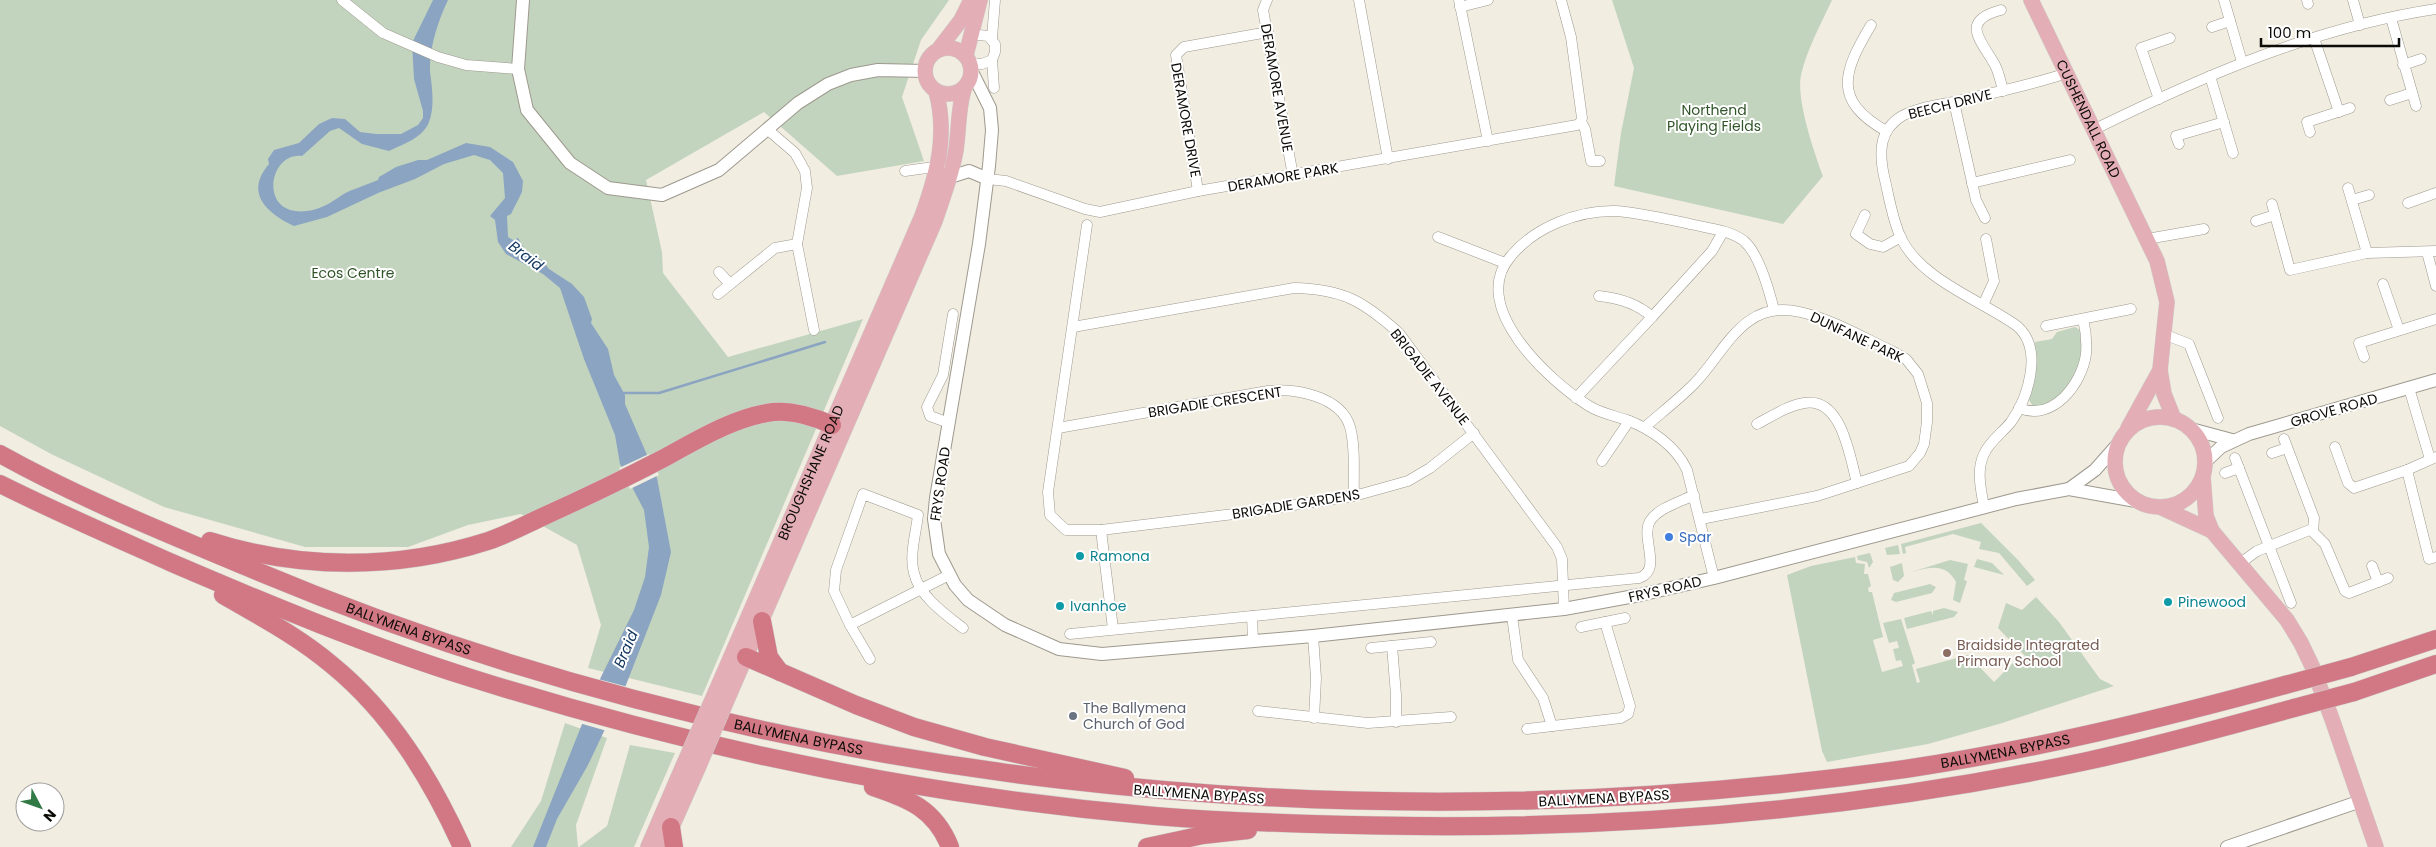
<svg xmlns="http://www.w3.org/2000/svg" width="2436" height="847" font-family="Poppins,sans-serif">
<rect width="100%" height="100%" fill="#f2ede1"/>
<!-- green -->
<g fill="#c2d4be">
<path d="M0,0h949l-28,40 -19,57 22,64 -87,15 -73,-64 -118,68 16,72 1,21 65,84 135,-38 -161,377 -114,-28 13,-43 -24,-80 -56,-31 -53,11 -60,22h-103l-141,-40 -113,-53 -51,-28z"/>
<path d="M1612,0h220c-11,24 -25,49 -31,75 -5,24 13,77 22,101l-40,48 -169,-38 7,-53 13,-65z"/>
<path d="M2075,327c21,9 -3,63 -18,73 -6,4 -16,5 -23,8l-5,-8 7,-32 -1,-26 17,-3 5,-7z"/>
<path d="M1981,523l37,37 17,20 -8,6 -28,-33 -20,-4 2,-7 -28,-8 -48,13 1,6 -3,1 -2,-10z"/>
<path d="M1898,545l2,9 -13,1 -2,-7z"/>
<path d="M1870,553l3,9 -4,6 -2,-6 -9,-2 -1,-4z"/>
<path d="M1855,557l1,6 9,1 -1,10h4l3,12 -3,2 1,4h3l11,45 -10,3 9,32 21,-6 -2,-6 -5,1 -3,-12 6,-1 -2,-7 -8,2 -6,-20 18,-4 14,44 -3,2 5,18 3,-1 -4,-13 52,-14 26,27 26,-26 2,2 3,-2 -27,-28 8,-25 16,7 14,-13 23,25 41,57 14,7 -115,38 -71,20 -101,18 -5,-11 -35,-176 24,-9z"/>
<path d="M1977,559l15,4 12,12 -30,-8z"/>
<path d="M1950,560l18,4 -4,16 3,1 -7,22 -7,-3 3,-18c-11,-21 -29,-14 -48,-9z"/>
<path d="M1902,563l2,13 -6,6 -5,-2 -3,-13z"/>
<path d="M1930,584l6,3 -4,6 -36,9 -5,-2 3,-7z"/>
<path d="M1944,608l14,4 -4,5 -47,12 -3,-11 27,-7 2,4v-4z"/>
<path d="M565,723l42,15 -31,87 2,22h-67l30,-46z"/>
<path d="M630,745l45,8 -41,94h-55l28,-21z"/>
</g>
<!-- water -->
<path fill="#8ba4c1" d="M433,0h15c-10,21 -19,48 -18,72 2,14 5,35 -1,50 -6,16 -26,22 -40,29l-27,-7 -23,-16 -9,3 -28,25c-33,-5 -45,61 5,55 13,-1 25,-9 35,-16 10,-6 25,-10 36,-15l1,-3 17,-10 22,-7h9l39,-17 24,4 23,15 10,19 -1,11 -11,22 -4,2 1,21 5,3 5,-2 7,12 18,11 6,8 23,15 12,13 8,22 -1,4 17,26 6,26 11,20v9l32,74 14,74 -10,43 -35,90 -38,80 -31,54 -11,28h-13l67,-168 34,-69 11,-33 4,-30 -5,-37 -24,-46 -5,-29 -31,-76 -24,-71 -17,-14 -37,-20 -8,-12 -3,-22 -5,-4 15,-18 -2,-25 -13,-13 -16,-5 -30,9 -29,15 -37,14 -51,24 -33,9c-27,-13 -50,-33 -25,-62l-1,-5 6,-9 25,-7 20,-19 13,-6 13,1 15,13 16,2h25l17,-9 5,-7v-7l-9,-32 -2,-36z"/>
<!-- pier -->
<g fill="#f2ede1">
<path d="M649,454l10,21 -29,14 -11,-21z"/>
<path d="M598,679l30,8 -21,44 -28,-8z"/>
</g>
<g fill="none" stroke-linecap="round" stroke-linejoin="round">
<!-- stream -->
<path stroke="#8ba4c1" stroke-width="2.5" d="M622,393h37l166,-51"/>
<defs>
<g id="minor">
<path d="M342,0l41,33 55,24 28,8 52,4"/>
<path d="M1267,0l-4,10 30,166"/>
<path d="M1359,0l29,159"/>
<path d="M1459,0l29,141"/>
<path d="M1561,0l10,37 11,81 -1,4"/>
<path d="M2224,0l18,62"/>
<path d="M2307,0l1,4"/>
<path d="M2353,0l7,25"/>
<path d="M1460,7l28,-7"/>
<path d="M2001,10c-42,11 -20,30 -6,55 4,8 6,17 8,26"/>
<path d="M2391,18l25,88"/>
<path d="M1871,25c-28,47 -39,75 15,106"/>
<path d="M2212,27l18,-6"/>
<path d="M970,34l18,2 7,8v8l-3,8 -10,4 -11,-1"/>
<path d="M992,38l3,-38"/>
<path d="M2314,38l25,74"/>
<path d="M992,60l2,28"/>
<path d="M2403,65l18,-6"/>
<path d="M2210,76l23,77"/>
<path d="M2159,99l-18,-51 29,-10"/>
<path d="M2390,100l22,-7"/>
<path d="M1954,102l22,98 9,18"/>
<path d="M1581,122l4,7 6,32h9"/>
<path d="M767,129l28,24 10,18 2,17 -10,56 17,86"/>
<path d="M2095,129c108,-53 221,-102 341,-120"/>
<path d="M2310,132l-3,-10 43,-14"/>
<path d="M2179,144l-3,-8 48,-14"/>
<path d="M905,171l36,-5"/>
<path d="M988,179l18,2 79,28 15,3 98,-21 379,-66 4,-3"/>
<path d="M1972,183l98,-23"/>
<path d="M2348,188l19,65"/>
<path d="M1198,191l-22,-136 8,-8 84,-15"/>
<path d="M2352,200l17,-5"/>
<path d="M2408,203l28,-10"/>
<path d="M2272,204l18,66 77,-17 69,-2"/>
<path d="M1865,215l-9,19 14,10 13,3 18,-10"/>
<path d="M2256,221l19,-6"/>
<path d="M1087,225l-39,267 2,23 16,15h35l133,-16 120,-18 54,-15 22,-13 44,-35"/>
<path d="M1438,237l67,26"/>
<path d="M2147,239l57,-10"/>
<path d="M2427,252l9,34"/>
<path d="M719,272l11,12"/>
<path d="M2383,284l16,46"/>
<path d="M718,294l57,-46 22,-4"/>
<path d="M1599,296c20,2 38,7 53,21l60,-66 11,-19"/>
<path d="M1983,305l11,-24 -8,-42"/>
<path d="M2046,326l85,-17"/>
<path d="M1073,327l221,-39c49,1 69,13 105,45l158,214 5,12 2,50"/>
<path d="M2166,335l23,9 29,74"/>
<path d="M2364,357l-5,-14 77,-24"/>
<path d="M2409,388l21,71"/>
<path d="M1576,398l76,-81"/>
<path d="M2019,408c34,14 63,-24 67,-54 1,-12 0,-23 -3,-35"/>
<path d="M949,423l-19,-7 -3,-9 16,-32 10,-61"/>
<path d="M1757,424c15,-8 30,-18 47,-21 38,-7 46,55 53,80"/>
<path d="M1645,427c16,-14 34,-28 49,-43 32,-33 49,-85 106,-72 32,7 64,26 94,40l12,7 12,15 9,29v19l-3,22 -4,9 -11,13 -92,30 -116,23"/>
<path d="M1058,428l210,-37c27,-3 73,5 82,36 6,21 3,48 4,69"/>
<path d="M2284,439l30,79 -1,14 12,12 20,47 4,2 39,-15"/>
<path d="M2335,447l13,36 6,5 53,-18 29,-13"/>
<path d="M2272,453l15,-5"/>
<path d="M2235,458l56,145"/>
<path d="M1602,461l27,-40"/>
<path d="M2407,470l22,89 7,-2"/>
<path d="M2225,473l14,-5"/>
<path d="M1984,507c-3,-18 -8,-36 0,-53 5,-12 19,-22 27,-32 17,-24 33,-73 6,-96 -36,-26 -96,-46 -116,-88 -9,-19 -12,-42 -17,-62 -5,-24 -5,-46 18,-60 16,-9 38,-11 55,-15 37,-8 74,-16 110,-28"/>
<path d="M1101,530l12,99"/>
<path d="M2239,564l18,-13 55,-22"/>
<path d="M2372,566l6,16"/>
<path d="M1714,578l-27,-108c-11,-24 -36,-41 -60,-50 -12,-4 -27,-7 -38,-14 -40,-25 -122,-100 -78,-150 24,-29 67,-46 105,-45 25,2 50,8 74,13 17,4 40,6 54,17 15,13 25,49 30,69"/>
<path d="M1252,616l1,25"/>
<path d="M1512,616l6,44 25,38 9,28"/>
<path d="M850,625l-16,-34 2,-21 27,-76 55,21c-2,18 -9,41 -4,58 5,23 32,42 49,55"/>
<path d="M1581,627l44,-9"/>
<path d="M1070,634l569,-56c24,-8 1,-40 11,-57 8,-13 30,-19 44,-26"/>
<path d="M1313,636l3,42 -2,40"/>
<path d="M1392,646l4,49v27"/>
<path d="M1371,648l60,-6"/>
<path d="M870,659l-20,-34 99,-50"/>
<path d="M1258,711l110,12 83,-6"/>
<path d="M1527,729l94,-11 7,-4 2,-8 -25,-84"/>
</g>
<g id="tertiary">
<path d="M523,0l-5,69 9,41 43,53 38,25 54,7 57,-25 79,-67 30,-19 23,-9 27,-5 47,1"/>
<path d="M972,72l18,36 2,22 -3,36 -10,78 -43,254 -2,21 5,35 16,31 13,15 37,25 54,24 43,5 211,-18 251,-27 76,-14 74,-17 302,-79 53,-10 67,12"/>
<path d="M950,177l19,-6 19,8"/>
<path d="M2191,429l41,11"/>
<path d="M2205,462l16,-15 28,-13 187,-54"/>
<path d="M2069,489l26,-19 23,-26"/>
<path d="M2227,847l134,-46"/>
</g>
<g id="primary">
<path id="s1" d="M2031,0l126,261 10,41 -7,68 4,24 10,25"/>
<circle cx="948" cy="71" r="23"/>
<path d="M938,50l23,-30 10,-20"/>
<path d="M966,55l14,-55"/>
<circle cx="2160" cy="462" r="45"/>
<path d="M2128,428l32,-58"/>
<path d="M2203,477l3,39 6,15 75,89 14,23 11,23 20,53 44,128"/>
<path d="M2162,508l50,23"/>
<path id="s2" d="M716,691l206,-475c15,-42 26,-80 14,-125"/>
<path d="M730,693l205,-472c8,-24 17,-47 21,-71 3,-21 2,-41 8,-61"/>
<path d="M648,847l35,-81"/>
<path d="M663,847l35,-79"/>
</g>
<g id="motorway">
<path id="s3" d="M0,454c79,44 164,78 247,113 521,220 1099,280 1658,202 128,-19 255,-50 380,-84"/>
<path d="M0,484c56,28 114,53 172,79 98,42 197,83 299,115 222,70 452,118 684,138 87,7 174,9 261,10 225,2 451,-18 671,-65 70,-15 138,-34 207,-53"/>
<path d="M210,541c90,29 188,29 278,0 18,-6 35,-15 52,-23 42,-19 84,-39 126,-61 33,-18 69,-40 107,-45 18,-2 42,5 59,13"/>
<path d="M223,595c38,22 76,42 109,70 59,48 99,114 130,182"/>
<path d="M762,621l7,36 11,15"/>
<path d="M746,657l110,48 58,22 71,20 140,31"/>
<path d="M2351,667l85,-28"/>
<path d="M2354,692l82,-28"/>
<path d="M873,787c36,12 62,22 77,60"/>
<path d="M671,827l3,20"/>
<path d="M1147,847l56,-12 45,-5"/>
</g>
</defs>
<!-- minor casing -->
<use href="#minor" stroke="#9e998e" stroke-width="11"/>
<!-- tertiary casing -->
<use href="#tertiary" stroke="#9e998e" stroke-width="14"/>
<!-- primary casing -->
<use href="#primary" stroke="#cfcecd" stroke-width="16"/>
<!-- motorway casing -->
<use href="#motorway" stroke="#cfcecd" stroke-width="19"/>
<!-- minor -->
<use href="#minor" stroke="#fff" stroke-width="10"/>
<!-- tertiary -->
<use href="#tertiary" stroke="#fff" stroke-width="12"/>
<!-- primary -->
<use href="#primary" stroke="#e3aeb5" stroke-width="15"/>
<!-- motorway -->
<use href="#motorway" stroke="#d17884" stroke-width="18"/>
<defs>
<g id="primary-bridge">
<path d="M683,766l33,-75"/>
<path d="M698,768l32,-75"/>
</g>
<g id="motorway-bridge">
<path d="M2285,685l66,-18"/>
<path d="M2294,708l60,-16"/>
</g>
</defs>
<!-- primary-bridge casing -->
<use href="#primary-bridge" stroke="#cfcecd" stroke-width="16" stroke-linecap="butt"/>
<!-- motorway-bridge casing -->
<use href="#motorway-bridge" stroke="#cfcecd" stroke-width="19" stroke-linecap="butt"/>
<!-- primary-bridge -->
<use href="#primary-bridge" stroke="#e3aeb5" stroke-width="15"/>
<!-- motorway-bridge -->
<use href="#motorway-bridge" stroke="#d17884" stroke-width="18"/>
</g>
<!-- markers -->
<circle fill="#3f7fe0" stroke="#fff" stroke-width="2" cx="1669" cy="537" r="5"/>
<g fill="#0f9aa8" stroke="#fff" stroke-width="2">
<circle cx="1080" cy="556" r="5"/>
<circle cx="2168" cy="602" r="5"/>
<circle cx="1060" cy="606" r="5"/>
</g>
<circle fill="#8d6e63" stroke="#fff" stroke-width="2" cx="1947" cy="653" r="5"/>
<circle fill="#6b7280" stroke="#fff" stroke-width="2" cx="1073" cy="716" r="5"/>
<g text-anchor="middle" stroke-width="4" stroke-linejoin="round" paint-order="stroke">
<!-- street labels -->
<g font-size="14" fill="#0d0b07" stroke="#fff">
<text transform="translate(1277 88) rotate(80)" y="5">DERAMORE AVENUE</text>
<text transform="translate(1950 104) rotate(-14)" y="5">BEECH DRIVE</text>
<text dy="5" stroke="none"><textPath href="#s1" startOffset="132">CUSHENDALL ROAD</textPath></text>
<text transform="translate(1186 120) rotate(80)" y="5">DERAMORE DRIVE</text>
<text transform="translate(1283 177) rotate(-10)" y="5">DERAMORE PARK</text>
<text transform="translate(1857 337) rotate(25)" y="5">DUNFANE PARK</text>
<text transform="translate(1430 377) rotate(52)" y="5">BRIGADIE AVENUE</text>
<text transform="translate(1215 402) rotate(-9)" y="5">BRIGADIE CRESCENT</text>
<text transform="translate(2334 410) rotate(-16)" y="5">GROVE ROAD</text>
<text dy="5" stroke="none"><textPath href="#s2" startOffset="238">BROUGHSHANE ROAD</textPath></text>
<text transform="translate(940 484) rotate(-82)" y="5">FRYS ROAD</text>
<text transform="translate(1296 504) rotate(-9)" y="5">BRIGADIE GARDENS</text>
<text transform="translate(1665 589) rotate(-13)" y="5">FRYS ROAD</text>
<text dy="5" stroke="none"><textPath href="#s3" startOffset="445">BALLYMENA BYPASS</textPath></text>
<text dy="5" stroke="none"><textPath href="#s3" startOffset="850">BALLYMENA BYPASS</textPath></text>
<text dy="5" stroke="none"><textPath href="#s3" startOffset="2064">BALLYMENA BYPASS</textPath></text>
<text transform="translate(1199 794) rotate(4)" y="5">BALLYMENA BYPASS</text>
<text transform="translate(1604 798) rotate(-3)" y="5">BALLYMENA BYPASS</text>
</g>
<!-- park labels -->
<g font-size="14" fill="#305428" stroke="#fff">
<text x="1714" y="115">Northend<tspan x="1714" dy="16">Playing Fields</tspan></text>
<text x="353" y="278">Ecos Centre</text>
</g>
<!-- shop labels -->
<g font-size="14" fill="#366cbe" stroke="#fff" text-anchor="start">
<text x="1679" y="542">Spar</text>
</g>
<!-- culture labels -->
<g font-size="14" fill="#0d838f" stroke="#fff" text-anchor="start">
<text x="1090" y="561">Ramona</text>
<text x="2178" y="607">Pinewood</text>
<text x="1070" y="611">Ivanhoe</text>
</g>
<!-- education labels -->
<g font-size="14" fill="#785e54" stroke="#fff" text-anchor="start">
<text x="1957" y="650">Braidside Integrated<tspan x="1957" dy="16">Primary School</tspan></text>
</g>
<!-- worship labels -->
<g font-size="14" fill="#5b616d" stroke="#fff" text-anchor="start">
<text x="1083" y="713">The Ballymena<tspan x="1083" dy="16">Church of God</tspan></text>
</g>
<!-- water labels -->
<g font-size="15" font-style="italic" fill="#143961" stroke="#fff">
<text transform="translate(526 256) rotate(37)" y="5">Braid</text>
<text transform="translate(626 649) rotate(-67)" y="5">Braid</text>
</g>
</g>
<!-- north arrow -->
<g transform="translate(40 807) rotate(131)"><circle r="24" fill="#ffffff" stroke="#9e9d9c"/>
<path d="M0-4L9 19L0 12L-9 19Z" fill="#317945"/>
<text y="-8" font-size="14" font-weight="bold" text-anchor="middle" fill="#0d0b07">N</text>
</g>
<!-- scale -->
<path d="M2261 38v8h138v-8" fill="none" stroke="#0d0b07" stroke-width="2.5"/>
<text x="2268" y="38" font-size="15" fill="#0d0b07" stroke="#ffffff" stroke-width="4" paint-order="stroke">100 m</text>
</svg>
